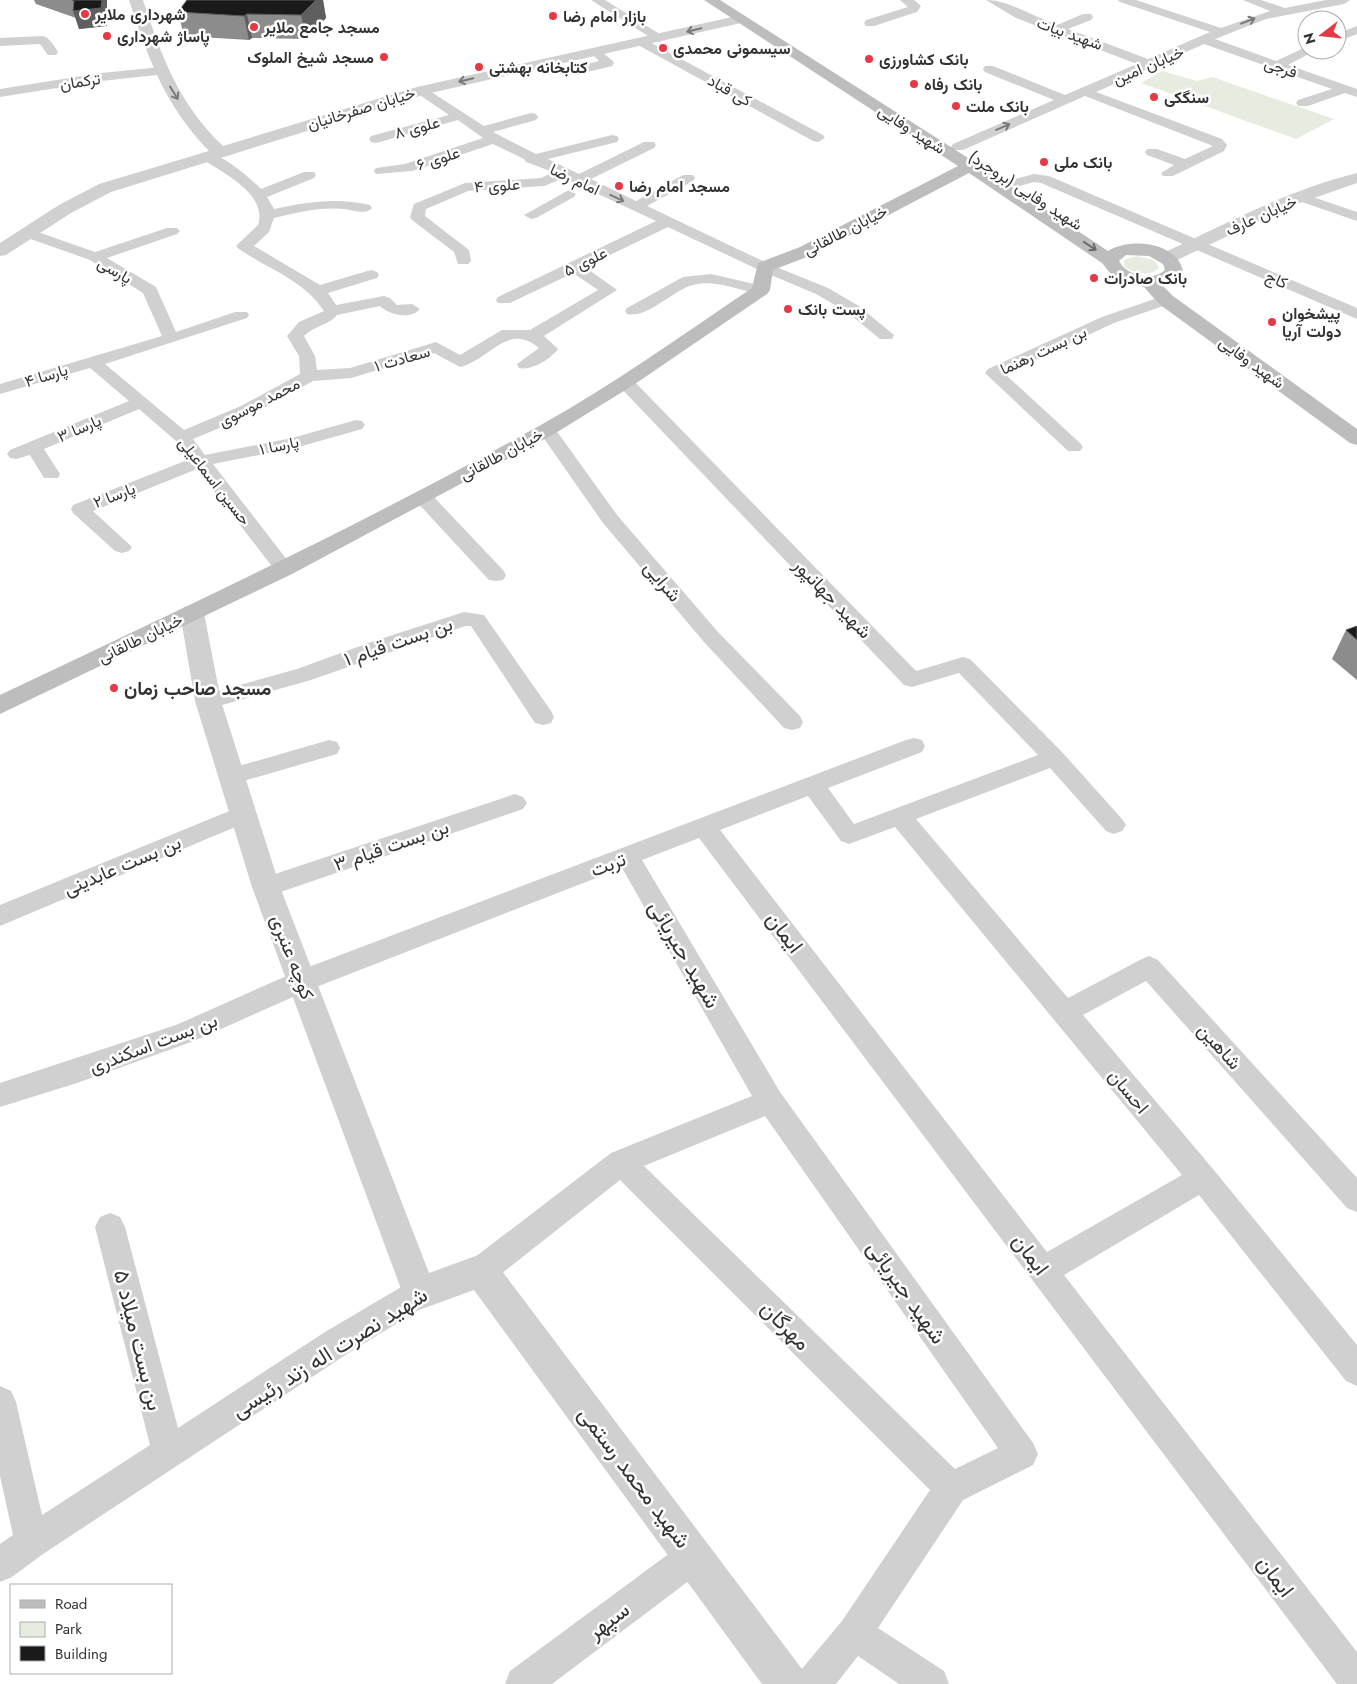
<svg xmlns="http://www.w3.org/2000/svg" width="1357" height="1684" font-family="Jost,Vazirmatn,sans-serif">
<rect width="100%" height="100%" fill="#fff"/>
<!-- green -->
<g fill="#e6ecdf">
<path d="M1162,71l35,10 15,-4 122,42 -38,20 -155,-56z"/>
<path d="M1137,256l17,4 5,8c-9,9 -26,6 -35,-2v-6z"/>
</g>
<g fill="none" stroke-linecap="round" stroke-linejoin="round">
<!-- minor -->
<g fill="#d0d0d0" fill-rule="evenodd">
<path d="M591,0h14l61,38 -6,4 -4,-1z"/>
<path d="M900,0h14l7,6 -4,6 -43,14h-8l-2,-3 2,-3 42,-13z"/>
<path d="M986,0c22,0 49,17 71,25l26,-11h8l2,3 -2,3 -23,9 80,30 62,-27 -90,-30 -2,-2h18l85,28 49,-17 -27,-11h18l24,8 41,-8h24l-6,4 -78,15 -51,20 61,22 30,-14 1,3h9l-28,15 69,24v8l-12,-4 -37,13h-10l-2,-3 2,-3 34,-11 -128,-45 -108,48 126,47 5,6 -3,6 -51,25h-10l-2,-3 13,-8 -27,-10 -2,-3 2,-3h10l28,10 28,-13 -128,-50 -122,54h-10l-2,-3 2,-3 101,-44 -69,-28 -2,-3 2,-3h8l72,29 72,-31 -121,-46z"/>
<path d="M1357,26v8l-20,8v-8z"/>
<path d="M43,36c7,2 11,10 15,16l-2,3h-8l-8,-11 -40,2v-8z"/>
<path d="M642,38l181,97 2,3 -7,4 -5,-1 -175,-96 -2,-3 2,-3z"/>
<path d="M596,48l16,12 2,3 -2,3 -33,8 -4,-1 -2,-3 2,-3 24,-6 -9,-9z"/>
<path d="M161,67l6,4 -1,3 -65,7 -101,16v-8l101,-16z"/>
<path d="M422,86l62,40 47,-13 5,1 2,3 -2,3 -43,12 43,22 76,-19 5,1 2,3 -2,3 -69,17 31,15 65,-32h10l2,3 -2,3 -63,31 45,22 47,-26h10l2,3 -2,3 -46,25 122,58 59,24 31,18 35,29 -2,4h-12l-33,-27 -31,-18 -57,-24 -91,-43 -83,40 32,23 -73,46 14,13c-7,10 -27,22 -39,19l-2,-4 22,-16c-32,-26 -48,11 -79,19l-26,-14 -83,25 -38,3 -60,33 -60,25 12,16 87,-17 64,-18 6,1 3,4 -3,4 -67,19 -82,16 78,101 3,4 -3,4 -7,2 -7,-2 -80,-104 -104,42 39,36 -3,4 -7,2 -7,-2 -42,-38 -2,-4 2,-4 117,-46 -14,-18 -37,-32 -95,40 16,25 -2,4h-14l-14,-23 -14,4 -6,-1 -3,-4 3,-4 119,-49 -39,-33 -90,26v-10l162,-48 -19,-43 -53,-33 -65,-23 -3,-3 3,-3h10l60,21 72,-24h10l3,3 -3,3 -70,24 49,29 20,45 59,-20h12l2,3 -2,3 -142,46 79,66 57,-24 59,-32 -1,-18 -12,-20 12,-14 25,-11c-20,-31 -56,-42 -85,-62l-3,-3 3,-3 19,-18c10,-31 -35,-52 -56,-66l-2,-3 2,-3c15,-4 48,25 59,36l43,-17h10l2,3 -2,3 -47,19 7,12c32,-7 63,-12 96,-4l2,3c-6,8 -21,1 -30,1 -23,-2 -45,4 -68,9l-5,14 -15,14 66,39 51,-15 6,2 2,3 -2,3 -49,15 8,12 48,-9 6,2 7,7 15,-1 8,5c-9,11 -31,6 -40,-3l-43,9c-7,10 -24,11 -33,21l11,20 2,14 33,-2 86,-26 24,13 42,-25h28l68,-40 -25,-17 -63,30h-12l-2,-3 2,-3 158,-76 -92,-43 -20,8 -76,5 -42,18 -1,7 44,34 2,11 -3,3h-10l-4,-12 -42,-32 -2,-3 4,-13 51,-21 76,-5 12,-6 -27,-10 -2,-3 -31,-15 -81,27 -36,3 -2,-3 2,-3 29,-4 78,-26 -25,-18 -82,23 -5,-1 -2,-3 2,-3 78,-21 -32,-22 -2,-3 2,-3z"/>
<path d="M1034,174l15,2 308,132v11l-316,-136 -7,-1 -18,5 -7,-4 2,-3z"/>
<path d="M569,190l7,4 -2,3 -38,21 -5,1 -7,-4z"/>
<path d="M1301,193l56,19v9l-61,-21 -2,-3 2,-3z"/>
<path d="M711,274l56,13 2,3 -8,5c-20,-5 -48,-16 -68,-10 -20,5 -46,34 -66,29l-2,-3 2,-3 56,-31z"/>
<path d="M1166,295l6,2 2,3 -2,3 -58,20 -109,51 75,69 3,4 -3,4h-12l-83,-78 3,-4 114,-52z"/>
<path d="M625,377l6,1 285,293 47,-14 7,2 92,93 60,67 4,6 -4,6 -8,3 -8,-3 -56,-63 -134,51 152,179 72,-38 9,-4 9,4 199,218v34l-10,-4 -201,-227 -63,34 130,154 144,176v41l-11,-5 -147,-186 -135,80 293,377v32h-20l-638,-846 -57,22 138,232 253,351 5,11 -5,11 -70,35 -85,128 66,43 5,13h-50l-41,-28 -22,28h-41l5,-13 42,-50 88,-131 -310,-310 -128,101 -11,4 -11,-4 -4,-10 4,-10 141,-108 141,-57 -130,-228 -311,121 -117,52 -117,42 -77,24v-24l176,-58 117,-52 613,-233 8,-2 8,2 3,6 -3,6 -94,36 26,36 184,-69 -79,-82 -47,14 -8,-2 -285,-299 -3,-4 3,-4zM808,796l33,45 8,3 46,-17 287,348 -135,77 -327,-422zM765,1116l233,332 -43,21 -311,-303z"/>
<path d="M547,425l6,1 64,89 101,117 82,84 3,6 -3,6 -8,2 -8,-2 -80,-86 -101,-119 -65,-93 3,-4z"/>
<path d="M423,491l7,2 73,77 3,5 -3,5 -7,1 -7,-1 -73,-79 -2,-4 2,-4z"/>
<path d="M464,612l20,3 67,96 3,6 -3,6 -8,2 -8,-2 -64,-97h-6l-154,54 -103,29 -8,-3 -3,-5 3,-5 97,-27 77,-28z"/>
<path d="M329,740l8,2 3,6 -3,6 -104,30 -8,-2 -3,-6 3,-6z"/>
<path d="M515,794l8,3 4,6 -4,6 -257,88 -9,-3 -3,-7 3,-7z"/>
<path d="M244,805l8,3 4,6 -4,6 -252,106v-21z"/>
<path d="M110,1213l10,4 5,10 53,201 147,-96 83,-49 11,-5 11,5 4,10 -4,10 -83,51 -304,200 -31,23 -12,5v-38l13,-9 -13,-59v-90l11,5 5,11 26,113 108,-70 -55,-218 5,-10z"/>
<path d="M694,1539l12,5 5,12 -5,12 -154,116h-47l5,-13 172,-127z"/>
</g>
<!-- tertiary -->
<g fill="#d0d0d0" fill-rule="evenodd">
<path d="M129,0h14c19,57 35,103 80,146l194,-59 324,-72 7,4 -7,4 -315,71 -315,98 -40,21 -65,42 -6,1v-13l59,-38 40,-21 110,-33c-44,-45 -61,-93 -80,-151z"/>
<path d="M1357,173v10l-66,23 -118,56h-12l-3,-4 3,-4c64,-30 127,-64 196,-81z"/>
<path d="M192,605l8,2 4,6 17,88 59,186 149,386 52,-19 12,5 309,410 6,15h-46l-288,-394 -55,20 -12,-5 -155,-418 -57,-186 -15,-88 4,-6z"/>
</g>
<!-- secondary -->
<path fill="#bdbdbd" fill-rule="evenodd" d="M704,0h16l256,163 132,88c22,-14 69,-9 75,20l-9,9 -12,5 11,11 184,133v16l-7,-2 -191,-139 -15,-17 -30,-9 -12,-15 -133,-90 -157,82 -39,15 -3,20 -3,4 -135,92 -78,48 -262,140 -292,140v-19c181,-86 364,-171 539,-269 74,-41 143,-91 213,-138l6,-25 42,-16 158,-81zM1126,255l23,1 14,8 2,6c-13,12 -38,6 -46,-9z"/>
</g>
<!-- wall -->
<g fill="#8c8c8c">
<path d="M34,0h73v26l-28,3 -3,-11 -40,-14z"/>
<path d="M187,0h136l3,18 -20,21 -54,-1 -3,2 -65,-4 -6,-24z"/>
<path d="M1357,626v54l-25,-21 14,-29z"/>
</g>
<!-- shaded-wall -->
<g fill="#5f5f5f">
<path d="M102,0h5v26l-28,3 -6,-18z"/>
<path d="M314,0h9l3,18 -20,21 -5,-24z"/>
<path d="M247,14l5,24 -3,2 -5,-24z"/>
</g>
<!-- building -->
<g fill="#1a1a1a" stroke="#5f5f5f">
<path d="M72,0h30l-1,8 -28,3 1,-10z"/>
<path d="M187,0h129l-15,15 -54,-1 -3,2 -66,-4z"/>
<path d="M1357,626v14l-11,-10z"/>
</g>
<!-- one-way arrows -->
<defs><path id="oneway-shaft" d="M-6 0H5M1.5-3L5.5 0L1.5 3" fill="none" stroke-width="1.6" stroke-linecap="round" stroke-linejoin="round" transform="scale(1.25)"/></defs>
<g stroke="#7a7a7a">
<use href="#oneway-shaft" transform="translate(1248 21) rotate(-21)"/>
<use href="#oneway-shaft" transform="translate(694 30) rotate(167)"/>
<use href="#oneway-shaft" transform="translate(466 80) rotate(167)"/>
<use href="#oneway-shaft" transform="translate(174 93) rotate(58)"/>
<use href="#oneway-shaft" transform="translate(1003 127) rotate(-23)"/>
<use href="#oneway-shaft" transform="translate(617 198) rotate(25)"/>
</g>
<use stroke="#6a6a6a" href="#oneway-shaft" transform="translate(1090 246) rotate(34)"/>
<!-- markers -->
<g fill="#e63946" stroke="#fff" stroke-width="2">
<circle cx="85" cy="14" r="5"/>
<circle cx="553" cy="16" r="5"/>
<circle cx="254" cy="27" r="5"/>
<circle cx="107" cy="36" r="5"/>
<circle cx="663" cy="48" r="5"/>
<circle cx="384" cy="57" r="5"/>
<circle cx="869" cy="59" r="5"/>
<circle cx="479" cy="67" r="5"/>
<circle cx="914" cy="84" r="5"/>
<circle cx="1154" cy="97" r="5"/>
<circle cx="956" cy="106" r="5"/>
<circle cx="1044" cy="162" r="5"/>
<circle cx="619" cy="186" r="5"/>
<circle cx="1094" cy="278" r="5"/>
<circle cx="788" cy="309" r="5"/>
<circle cx="1272" cy="322" r="5"/>
<circle cx="114" cy="688" r="5"/>
</g>
<g text-anchor="middle" stroke-width="5" stroke-linejoin="round" paint-order="stroke">
<!-- far-poi labels -->
<g font-size="16" font-weight="bold" fill="#333" stroke="#fff" text-anchor="start">
<text x="95" y="20">شهرداری ملایر</text>
<text x="563" y="22">بازار امام رضا</text>
<text x="264" y="33">مسجد جامع ملایر</text>
<text x="117" y="42">پاساژ شهرداری</text>
<text x="673" y="54">سیسمونی محمدی</text>
<text x="374" y="63" text-anchor="end">مسجد شیخ الملوک</text>
<text x="879" y="65">بانک کشاورزی</text>
<text x="489" y="73">کتابخانه بهشتی</text>
<text x="924" y="90">بانک رفاه</text>
<text x="1164" y="103">سنگکی</text>
<text x="966" y="112">بانک ملت</text>
<text x="1054" y="168">بانک ملی</text>
<text x="629" y="192">مسجد امام رضا</text>
<text x="1104" y="284">بانک صادرات</text>
<text x="798" y="315">پست بانک</text>
<text x="1282" y="319">پیشخوان<tspan x="1282" dy="18">دولت آریا</tspan></text>
</g>
<!-- far-street labels -->
<g font-size="16" fill="#333" stroke="#fff">
<text transform="translate(1070 33) rotate(20)" y="6">شهید بیات</text>
<text transform="translate(1148 65) rotate(-23)" y="6">خیابان امین</text>
<text transform="translate(1281 67) rotate(19)" y="6">فرجی</text>
<text transform="translate(80 81) rotate(-9)" y="6">ترکمان</text>
<text transform="translate(730 90) rotate(29)" y="6">کی قباد</text>
<text transform="translate(361 108) rotate(-17)" y="6">خیابان صفرخانیان</text>
<text transform="translate(417 127) rotate(-15)" y="6">علوی ۸</text>
<text transform="translate(912 129) rotate(33)" y="6">شهید وفایی</text>
<text transform="translate(438 158) rotate(-18)" y="6">علوی ۶</text>
<text transform="translate(575 179) rotate(25)" y="6">امام رضا</text>
<text transform="translate(497 185) rotate(-4)" y="6">علوی ۴</text>
<text transform="translate(1026 190) rotate(33)" y="6">شهید وفایی (بروجرد)</text>
<text transform="translate(1261 215) rotate(-24)" y="6">خیابان عارف</text>
<text transform="translate(845 230) rotate(-27)" y="6">خیابان طالقانی</text>
<text transform="translate(585 261) rotate(-26)" y="6">علوی ۵</text>
<text transform="translate(115 270) rotate(30)" y="6">پارسی</text>
<text transform="translate(1277 279) rotate(24)" y="6">کاج</text>
<text transform="translate(1043 350) rotate(-25)" y="6">بن بست رهنما</text>
<text transform="translate(402 358) rotate(-16)" y="6">سعادت ۱</text>
<text transform="translate(1252 362) rotate(36)" y="6">شهید وفایی</text>
<text transform="translate(46 375) rotate(-17)" y="6">پارسا ۴</text>
<text transform="translate(259 402) rotate(-27)" y="6">محمد موسوی</text>
<text transform="translate(79 428) rotate(-23)" y="6">پارسا ۳</text>
<text transform="translate(279 445) rotate(-12)" y="6">پارسا ۱</text>
<text transform="translate(501 454) rotate(-28)" y="6">خیابان طالقانی</text>
<text transform="translate(215 481) rotate(52)" y="6">حسین اسماعیلی</text>
<text transform="translate(114 495) rotate(-21)" y="6">پارسا ۲</text>
<text transform="translate(140 638) rotate(-26)" y="6">خیابان طالقانی</text>
</g>
<!-- street labels -->
<g font-size="19" fill="#333" stroke="#fff">
<text transform="translate(663 581) rotate(50)" y="7">شرایی</text>
<text transform="translate(833 598) rotate(46)" y="7">شهید جهانپور</text>
<text transform="translate(398 641) rotate(-19)" y="7">بن بست قیام ۱</text>
<text transform="translate(391 845) rotate(-19)" y="7">بن بست قیام ۳</text>
<text transform="translate(608 864) rotate(-21)" y="7">تربت</text>
<text transform="translate(122 865) rotate(-23)" y="7">بن بست عابدینی</text>
<text transform="translate(293 957) rotate(69)" y="7">کوچه عنبری</text>
<text transform="translate(153 1043) rotate(-21)" y="7">بن بست اسکندری</text>
<text transform="translate(1220 1046) rotate(48)" y="7">شاهین</text>
<text transform="translate(1129 1091) rotate(50)" y="7">احسان</text>
</g>
<!-- poi labels -->
<g font-size="19" font-weight="bold" fill="#333" stroke="#fff" text-anchor="start">
<text x="124" y="695">مسجد صاحب زمان</text>
</g>
<!-- near-street labels -->
<g font-size="22" fill="#333" stroke="#fff">
<text transform="translate(785 932) rotate(53)" y="8">ایمان</text>
<text transform="translate(685 954) rotate(60)" y="8">شهید جیریائی</text>
<text transform="translate(1031 1254) rotate(53)" y="8">ایمان</text>
<text transform="translate(907 1292) rotate(55)" y="8">شهید جیریائی</text>
<text transform="translate(786 1325) rotate(45)" y="8">مهرگان</text>
<text transform="translate(139 1340) rotate(76)" y="8">بن بست میلاد ۵</text>
<text transform="translate(329 1352) rotate(-32)" y="8">شهید نصرت اله زند رئیسی</text>
<text transform="translate(635 1477) rotate(53)" y="8">شهید محمد رستمی</text>
<text transform="translate(1276 1576) rotate(53)" y="8">ایمان</text>
<text transform="translate(608 1620) rotate(-37)" y="8">سپهر</text>
</g>
</g>
<!-- legend -->
<rect x="10" y="1584" width="162" height="90" fill="#ffffff" stroke="#adadad"/>
<rect x="20" y="1600" width="25" height="8" fill="#bdbdbd" stroke="#adadad"/>
<text x="55" y="1609" font-size="15" fill="#333333">Road</text>
<rect x="20" y="1622" width="25" height="15" fill="#e6ecdf" stroke="#adadad"/>
<text x="55" y="1634" font-size="15" fill="#333333">Park</text>
<rect x="20" y="1646" width="25" height="15" fill="#1a1a1a" stroke="#adadad"/>
<text x="55" y="1659" font-size="15" fill="#333333">Building</text>
<!-- north arrow -->
<g transform="translate(1322 35) rotate(254)"><circle r="24" fill="#ffffff" stroke="#adadad"/>
<path d="M0-4L9 19L0 12L-9 19Z" fill="#e63946"/>
<text y="-8" font-size="14" font-weight="bold" text-anchor="middle" fill="#333333">N</text>
</g>
</svg>
